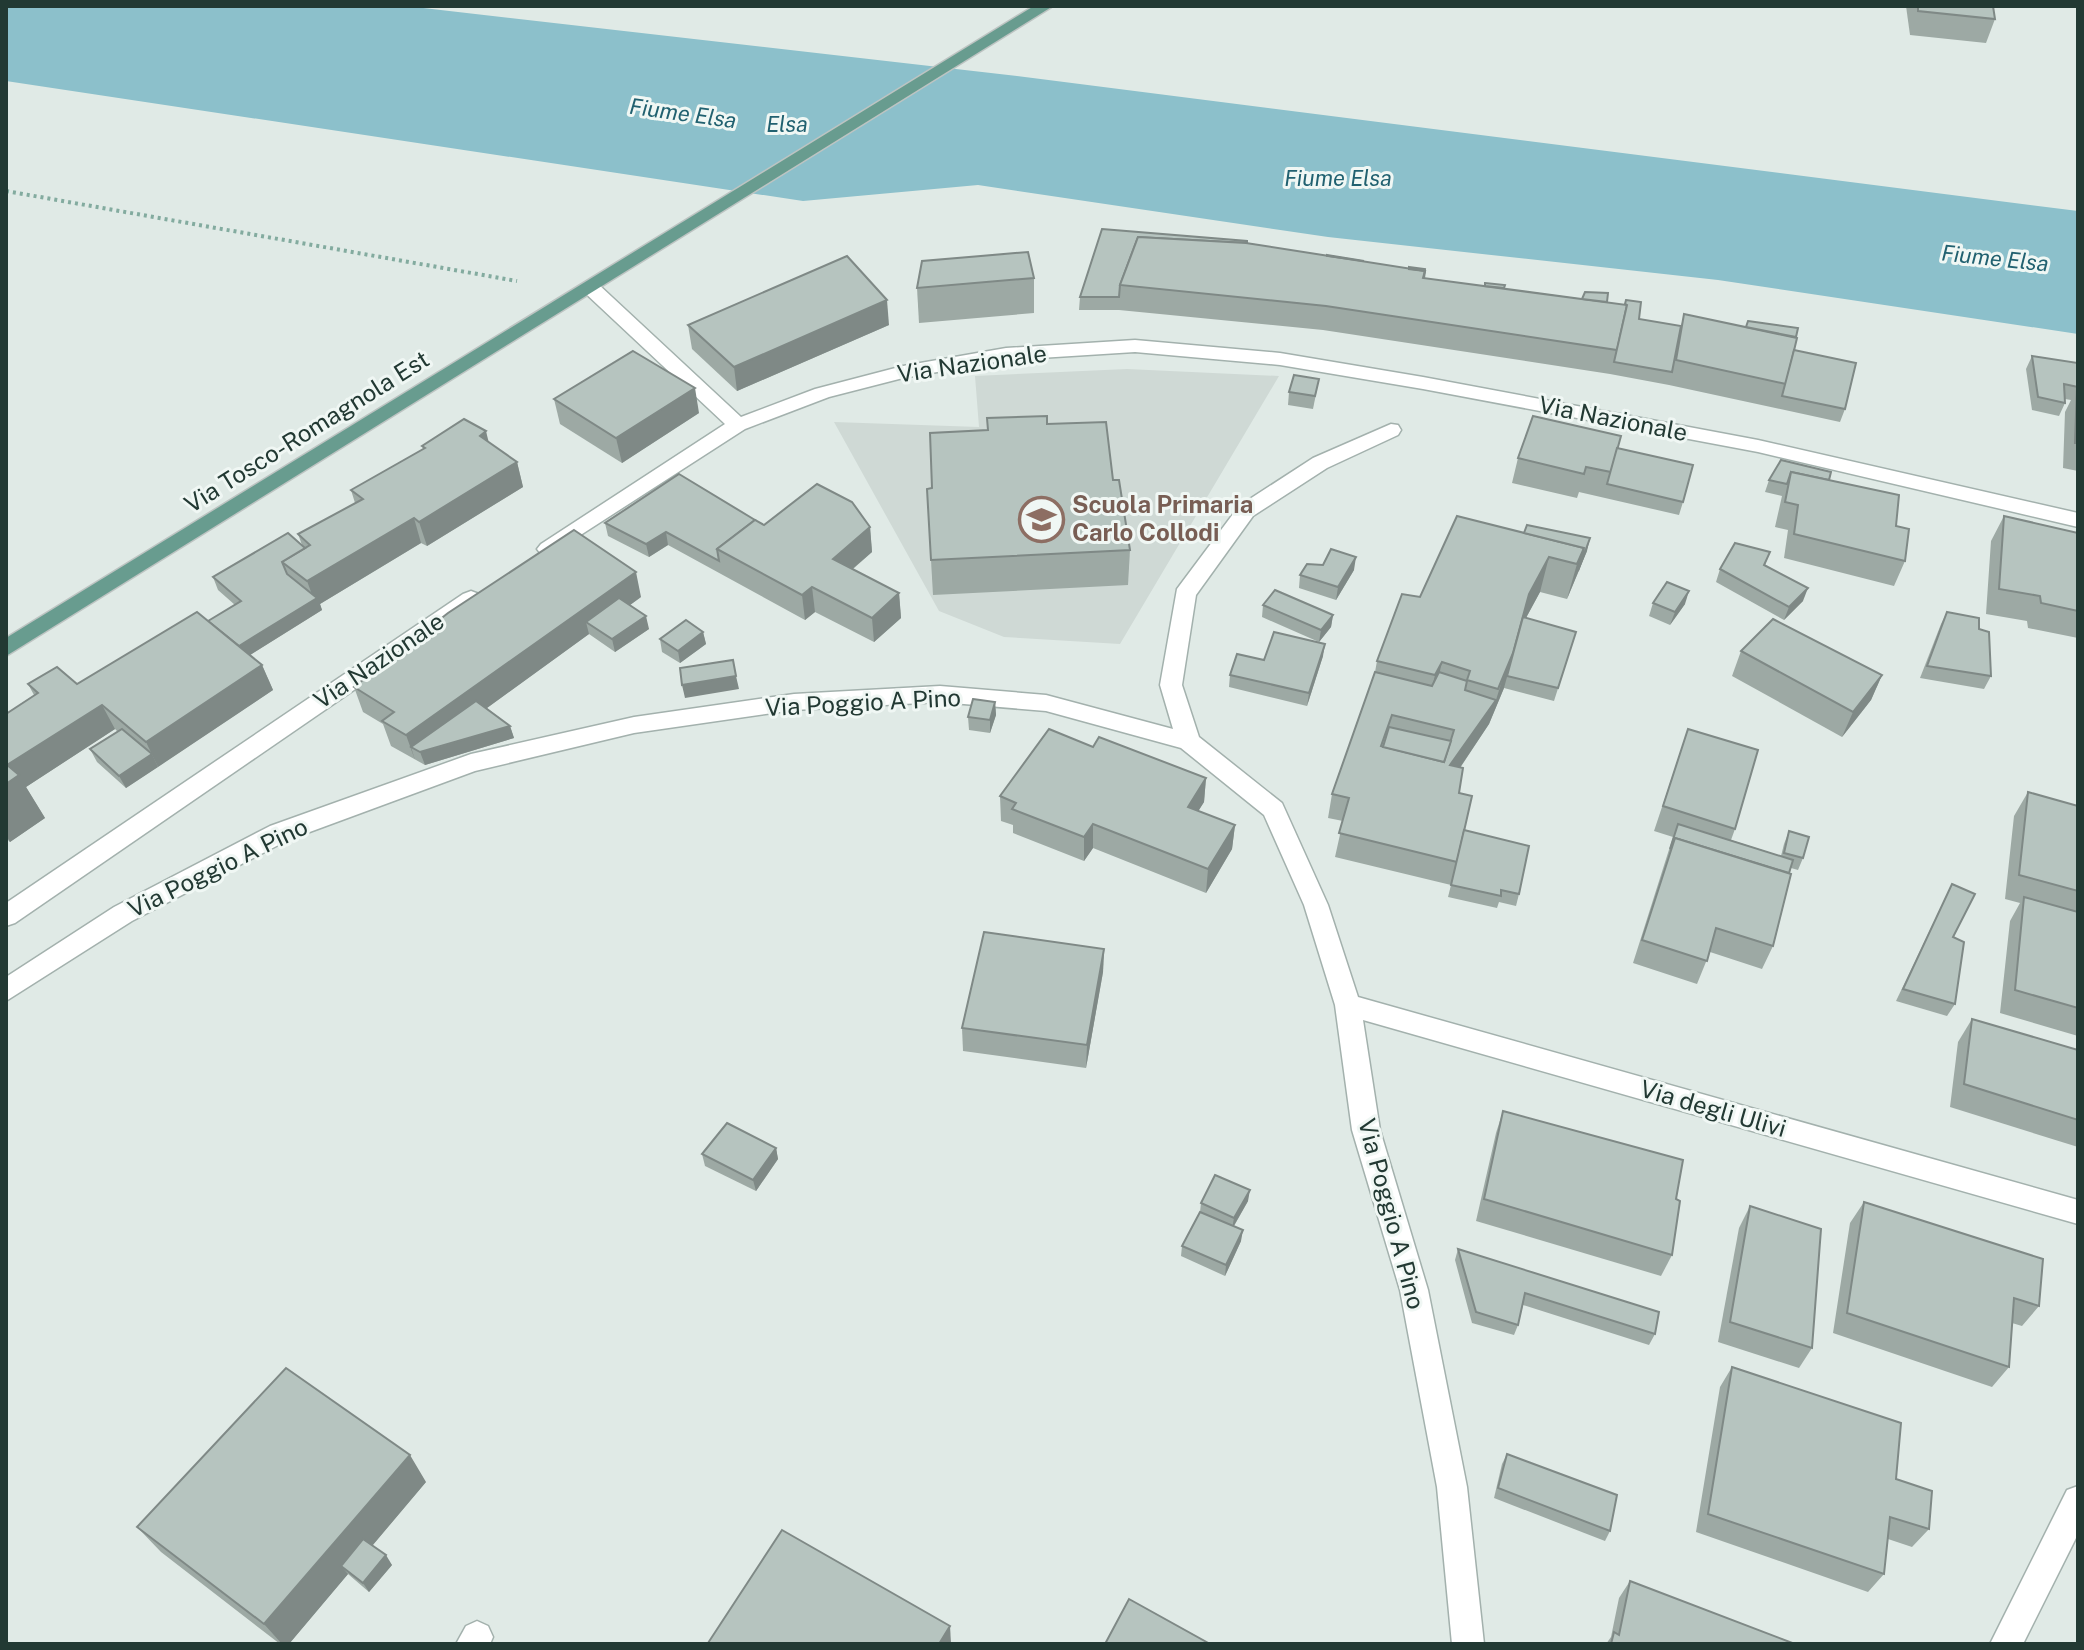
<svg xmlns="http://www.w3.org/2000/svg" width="2084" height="1650" font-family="'Public Sans',sans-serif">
<rect width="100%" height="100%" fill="#e0eae6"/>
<!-- built -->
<path fill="#cfd9d5" d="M1127,369l152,7 -159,268 -116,-7 -65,-26 -105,-189 145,5 -4,-51z"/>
<!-- water -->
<path fill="#8cc0cb" d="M6,6h400l611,70 1061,135v123l-360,-54 -390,-43 -350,-52 -175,16 -797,-120z"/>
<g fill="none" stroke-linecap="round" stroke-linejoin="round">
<defs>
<g id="minor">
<path d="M591,282l7,2 143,133 74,-28 88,-23 103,-18 129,-8 145,13 143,24 335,63 320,73v14l-320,-75 -335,-63 -143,-24 -145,-13 -129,8 -103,18 -74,19 -84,32 -197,127 -7,-2 -4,-5 4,-5 184,-120 -141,-132 -2,-4z"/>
<path d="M1391,424l7,1 3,5 -3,5 -71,33 -74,48 -57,79 -14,90 17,52 83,66 46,102 30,92 720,203v24l-715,-204 17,110 48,160 39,197 17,157h-32l-15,-157 -37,-197 -48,-160 -17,-125 -31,-100 -40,-90 -83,-67 -135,-37 -106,-9 -146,8 -160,23 -159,38 -187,69 -156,81 -126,80v-24l108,-70 156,-81 201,-72 163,-37 160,-23 146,-8 106,9 127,34 -13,-44 17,-96 62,-83 74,-48z"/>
<path d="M471,591l8,3 3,5 -3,5 -464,319 -9,3v-23l457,-309z"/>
<path d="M2078,1486v48l-55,110h-33l77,-154z"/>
<path d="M477,1621l11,5 5,11 -3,7h-34l10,-18z"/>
</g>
<path id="major" d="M1034,6h19l-1047,650v-18z"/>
</defs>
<!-- minor casing -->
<use href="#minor" stroke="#a3b1ad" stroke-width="3"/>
<!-- major casing -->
<use href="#major" stroke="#bdc4c2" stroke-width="3"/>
<!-- path -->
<path stroke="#83ab9f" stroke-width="4" stroke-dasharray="3 4" stroke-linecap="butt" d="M6,191l511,90"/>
<!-- minor -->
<use href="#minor" fill="#fff" fill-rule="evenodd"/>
<!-- major -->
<use href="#major" fill="#689c8f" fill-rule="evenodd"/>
</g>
<!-- wall -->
<g fill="#9da9a4">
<path d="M1906,6h87l2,13 -9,24 -76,-8z"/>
<path d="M1247,243l117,19 60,16 183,24 32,17 42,7 3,-12 110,36 51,59 -5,13 -171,-37 -59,-11 -287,-44 -204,-20h-40l1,-13z"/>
<path d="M1034,278v35l-115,10 -2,-35z"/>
<path d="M688,325h201l-152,66 -45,-42z"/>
<path d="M2032,356l46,7v108l-15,-3 2,-56 6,-12 -6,-1v4l-6,13 -27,-6 -6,-41z"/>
<path d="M1319,379l-6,30 -25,-4 1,-13z"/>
<path d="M554,399l145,14 -77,50 -62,-39z"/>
<path d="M1047,424l66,56 17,70 -2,35 -195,10 -2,-35 1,-72 55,-57z"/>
<path d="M488,442l29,20 6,25 -96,59 -6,-3 -101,61 2,6 -72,45 12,10 11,25 -147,98 -29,-26 -7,-13 28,-17 -3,-3 -89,58 19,31 -35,24 -3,-3 -1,1v-126l28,-19 -6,-11h49l131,-63 27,-16 -17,-15 -5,-13 89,-32 -4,-11 57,-31 -4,-13 72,-41 -1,-3z"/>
<path d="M1617,448l66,54 -4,13 -100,-23 -2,6 -65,-15 6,-25z"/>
<path d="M1769,480h60l67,46 9,35 -11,25 -110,-28 4,-28 -13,-3 7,-31 -17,-4z"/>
<path d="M1457,516l130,35 -20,48 -27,-7 -14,26 50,14 -22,69 -50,-13 -15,36 -29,44 -1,25 5,37 55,64 -3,12 -17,-4 -2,6 -49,-11 3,-12 -116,-28 8,-36 -15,-3 4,-24 43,-122 2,-11 43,-64z"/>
<path d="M2004,516l74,17v105l-50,-10 -1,-7 -41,-7 5,-73z"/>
<path d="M755,520l9,5 106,2 2,25 -19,17 46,24 2,25 -27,24 -59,-30 -10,8 -137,-75 -19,12 -41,-21 -3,-13z"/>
<path d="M1770,552l-5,13 38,36 -19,19 -68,-38 4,-13z"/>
<path d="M1354,570l-18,30 -37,-12 1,-13z"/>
<path d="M641,597l-11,8 19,24 -34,23 -26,-18 -102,74 23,18 4,12 -89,27 -34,-19 -8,-22 -20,-12 -9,-25z"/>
<path d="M1653,603l32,1 -15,21 -21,-9z"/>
<path d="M1263,605l70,10 -2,12 -12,15 4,14 -16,50 -78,-19 1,-12 89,-33 -57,-25z"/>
<path d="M1947,612l32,17 12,47 -7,13 -64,-11 21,-54z"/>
<path d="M703,632l3,12 -26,19 -18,-11 -2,-13z"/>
<path d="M1741,651l141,24 -11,25 -29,37 -110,-61z"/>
<path d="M995,702l1,13 -6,18 -21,-3 -1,-13z"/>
<path d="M1688,729l47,100 -4,11 50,16 3,-12 5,-13 14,27 -5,12 -7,-2 -18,78 -11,23 -52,-17 -13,32 -64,-21 40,-126 -19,-6z"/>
<path d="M1093,747l113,31 -2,24 -6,9 37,14 -3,24 -26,44 -113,-45 -9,13 -71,-28v-8l-12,-4 -1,-25z"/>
<path d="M2028,792l50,14v230l-78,-23 10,-92 10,-18 -15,-4 9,-83z"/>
<path d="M1952,884l3,120 -8,12 -51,-15z"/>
<path d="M1104,949l-1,23 -17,96 -123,-17 -1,-23z"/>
<path d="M1972,1019l106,31v97l-128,-40 8,-65z"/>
<path d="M1503,1111l173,88 -4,56 -11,21 -185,-55 20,-88z"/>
<path d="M776,1148l2,11 -22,32 -51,-25 -3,-12z"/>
<path d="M1248,1201l-14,25 7,15 -16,35 -44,-20 1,-10 18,-34 1,-9z"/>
<path d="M1864,1202l175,104 -17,20 -10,-3 -3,44 -17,20 -159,-54 17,-110z"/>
<path d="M1750,1206l62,142 -13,20 -81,-26 21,-114z"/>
<path d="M1458,1249l197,85 -6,11 -126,-40 -5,20 -4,10 -42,-12 -17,-63z"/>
<path d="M1732,1367l164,112 33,50 -17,18 -24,-8 -4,35 -16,18 -172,-60 24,-145z"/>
<path d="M1507,1454l103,77 -5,10 -111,-43 8,-34z"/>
<path d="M426,1482l-54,64 20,19 -23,27 -21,-18 -59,70h-9l-119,-92 -24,-25z"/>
<path d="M1630,1581l165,63h-189l5,-7 8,-39z"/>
</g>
<!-- shaded-wall -->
<g fill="#7f8986">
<path d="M887,300l2,25 -152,66 -3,-24z"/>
<path d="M695,388l4,25 -77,50 -6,-25z"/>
<path d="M486,431l6,25 -12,-20z"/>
<path d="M517,462l6,25 -96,59 -8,-24z"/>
<path d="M414,518l7,25 -101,61 2,6 -83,52 -5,-13 80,-49 -7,-19z"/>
<path d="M870,527l2,25 -36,31 -3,-24z"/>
<path d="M666,532l2,13 -19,12 -3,-13z"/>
<path d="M1590,538l-3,13 -20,48 10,-35z"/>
<path d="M1356,557l-2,13 -18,30 2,-13z"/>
<path d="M1549,557l-9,35 -20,37 -16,59 -15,36 -44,66 5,-25 46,-65 33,-106z"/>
<path d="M636,572l5,25 -44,32 -11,-7 3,12 -160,116 81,-24 4,12 -89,27 -5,-13 -9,-5 4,13 -9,-25z"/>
<path d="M812,587l3,25 -10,8 -3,-25z"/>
<path d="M1808,588l-5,13 -19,19 5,-13z"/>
<path d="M1689,591l-4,13 -15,21 5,-13z"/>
<path d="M899,593l2,25 -27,24 -2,-24z"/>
<path d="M1333,615l-2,12 -12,15 2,-12z"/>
<path d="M646,616l3,13 -34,23 -3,-13z"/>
<path d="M703,632l3,12 -26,19 -2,-12z"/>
<path d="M1325,644l-2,12 -16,50 2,-13z"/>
<path d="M1442,662l-8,35 -7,13 8,-35z"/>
<path d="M262,665l11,25 -115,77 -12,-25z"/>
<path d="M1882,675l-11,25 -29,37 11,-25z"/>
<path d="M736,676l3,13 -54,9 -3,-13z"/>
<path d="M995,702l1,13 -6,18v-13z"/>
<path d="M102,705l13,24 -89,58 19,31 -35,24 -4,-7v-69z"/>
<path d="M152,754l6,13 -32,21 -7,-12z"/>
<path d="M1206,778l-2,24 -18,29 2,-24z"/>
<path d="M1093,824v24l-9,13v-24z"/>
<path d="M1235,825l-3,24 -26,44 2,-24z"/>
<path d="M1104,949l-1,23 -17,96 1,-23z"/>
<path d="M776,1148l2,11 -22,32 -3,-11z"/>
<path d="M1250,1190l-2,11 -16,28 2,-11z"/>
<path d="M1243,1230l-2,11 -16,35 1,-11z"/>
<path d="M410,1455l16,27 -76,90 -9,-6 7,8 -59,70h-7l-18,-20z"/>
<path d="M386,1555l6,10 -23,27 -6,-9z"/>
<path d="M950,1626l1,17v1h-12z"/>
</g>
<!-- building -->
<g fill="#b6c4bf" stroke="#7f8986" stroke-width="2" fill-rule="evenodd">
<path d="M1918,6h75l2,13 -77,-8z"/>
<path d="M1102,229l145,12v2l-109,-6 -18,48 -1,12h-39z"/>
<path d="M1138,237l108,6 179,28 -2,7 204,27 -10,45 -291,-44 -206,-21z"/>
<path d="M1028,252l6,26 -117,10 5,-27z"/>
<path d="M1327,255l37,6 -37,-5z"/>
<path d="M847,256l40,44 -153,67 -46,-42z"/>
<path d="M1409,267l16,2 -1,9 1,-7 -16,-2z"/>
<path d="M1485,283l20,2 -1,3 -19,-2z"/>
<path d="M1585,292l23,1 -1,9 -25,-3z"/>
<path d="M1626,300l15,2 -2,17 42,7 -9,46 -58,-10 13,-57 -2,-1z"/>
<path d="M1684,314l113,24 -11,46 -110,-24z"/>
<path d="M1748,321l50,7 -2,9 -50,-10z"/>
<path d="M1794,350l62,13 -11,46 -63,-13z"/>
<path d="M633,351l62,37 -79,50 -62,-39z"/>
<path d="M2032,356l46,7v24l-14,-3 1,19 -27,-6z"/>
<path d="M1294,375l25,4 -4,17 -26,-4z"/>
<path d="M2077,387h1v56h-3z"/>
<path d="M1047,416v8l59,-2 7,58h6l11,70 -199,10 -4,-71 5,-1 -2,-55 58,-3 -1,-12z"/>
<path d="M1533,416l88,20 -10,36 -25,-5 -2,7 -66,-16z"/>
<path d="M464,419l22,12 -6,5 37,26 -98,60 -5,-4 -107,63 -25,-19 28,-17 -12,-11 65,-35 -12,-9 74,-42 -3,-2z"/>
<path d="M1617,448l76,17 -10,37 -76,-18z"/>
<path d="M1781,460l50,12 -2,8 -38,-8 -4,12 -18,-4z"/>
<path d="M1791,472l108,23 -3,31 13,3 -4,32 -111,-27 4,-29 -13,-3z"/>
<path d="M679,474l76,46 -38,29 2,12 -53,-29 -20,12 -41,-21z"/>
<path d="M817,484l35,18 18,25 -37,32 66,34 -27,25 -60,-31 -10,8 -85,-46 38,-29 9,5z"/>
<path d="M1457,516l127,32 -7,16 -28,-7 -20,37 -16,59 -15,36 -31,-9 3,-9 -28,-9 -7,13 -58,-14 25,-67 18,3z"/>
<path d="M2004,516l74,17v78l-37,-8 -1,-7 -41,-7z"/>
<path d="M1527,525l63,13 -12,33 6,-23 -60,-15z"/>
<path d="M574,530l62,42 -230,163 -24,-14 12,-9 -40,-25 94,-74z"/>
<path d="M288,533l17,15 -23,14 5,12 30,24 -78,48 -31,-25 33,-20 -28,-24z"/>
<path d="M1735,543l35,9 -6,13 44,23 -19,19 -69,-38z"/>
<path d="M1331,549l25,8 -18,30 -38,-12 7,-11 16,1z"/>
<path d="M1667,582l22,9 -14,21 -22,-9z"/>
<path d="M1275,590l58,25 -12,15 -58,-25z"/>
<path d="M619,598l27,18 -34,23 -26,-17z"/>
<path d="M197,612l65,53 -116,77 -44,-37 -95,60 -1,-1v-50l32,-21 -10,-9 29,-17 20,17z"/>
<path d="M1947,612l32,6v11l10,3 2,44 -64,-10z"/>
<path d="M1523,617l53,15 -18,56 -51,-12z"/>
<path d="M1773,619l109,56 -29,37 -112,-61z"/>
<path d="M686,620l17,12 -25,19 -18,-12z"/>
<path d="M1274,632l51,12 -16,49 -79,-18 7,-21 27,6z"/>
<path d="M733,660l3,16 -54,9 -2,-17z"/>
<path d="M1375,672l57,14 7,-14 28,9 -2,9 31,10 -46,65 13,3 -4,25 13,3 -15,66 -118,-29 10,-35 -17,-4zM1392,715l62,15 -10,32 -63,-16z"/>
<path d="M973,699l22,3 -5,18 -22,-3z"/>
<path d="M476,701l34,25 -90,26 -9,-5z"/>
<path d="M1389,727l62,14 -7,21 -61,-15z"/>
<path d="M122,729l30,25 -33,22 -29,-27z"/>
<path d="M1049,729l44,18 6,-10 107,41 -18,29 47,18 -27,44 -115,-45 -9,13 -72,-28 4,-6 -16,-7z"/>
<path d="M1688,729l70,21 -23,79 -72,-23z"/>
<path d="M6,764l13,11 -13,9z"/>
<path d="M2028,792l50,14v85l-59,-16z"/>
<path d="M1678,824l115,36 -4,13 -114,-35 -5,11z"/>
<path d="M1464,830l65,16 -10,48 -18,-4v6l-50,-11z"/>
<path d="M1789,831l20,6 -6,21 -19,-5z"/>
<path d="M1675,838l116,36 -18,72 -57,-18 -9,33 -65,-21z"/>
<path d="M1952,884l23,10 -22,43 11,5 -9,62 -52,-15z"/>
<path d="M2024,897l54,15v96l-63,-18z"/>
<path d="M984,932l120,17 -17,96 -125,-17z"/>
<path d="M1972,1019l106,31v70l-114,-36z"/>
<path d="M1503,1111l180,49 -7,39 4,2 -8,54 -188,-56z"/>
<path d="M727,1123l49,25 -23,32 -51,-26z"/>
<path d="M1215,1175l35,15 -16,28 -33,-15z"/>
<path d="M1864,1202l179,57 -4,47 -25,-8 -5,69 -162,-54z"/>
<path d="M1750,1206l71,23 -9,119 -82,-26z"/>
<path d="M1200,1212l43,18 -17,35 -44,-19z"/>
<path d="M1458,1249l201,63 -4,22 -130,-41 -7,32 -42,-13z"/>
<path d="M1732,1367l169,56 -5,56 36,12 -3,38 -39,-12 -6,57 -176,-60z"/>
<path d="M286,1368l124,87 -146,169 -127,-97z"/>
<path d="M1507,1454l110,41 -7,36 -112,-43z"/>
<path d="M782,1530l168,96 -11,18h-229l-2,-1z"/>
<path d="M363,1539l23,16 -23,28 -22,-17z"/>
<path d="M1630,1581l165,63h-184l3,-12 5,3z"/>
<path d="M1129,1599l81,45h-105z"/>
</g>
<!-- icons -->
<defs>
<symbol id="school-ring" viewBox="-11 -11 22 22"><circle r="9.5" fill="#f0f7f4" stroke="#8d6e63" stroke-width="1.5"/><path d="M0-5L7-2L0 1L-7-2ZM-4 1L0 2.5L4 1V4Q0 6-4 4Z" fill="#8d6e63"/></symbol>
</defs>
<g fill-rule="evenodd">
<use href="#school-ring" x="1016" y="494" width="51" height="51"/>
</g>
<g text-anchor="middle" stroke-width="6" stroke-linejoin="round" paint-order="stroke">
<!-- far-water labels -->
<g font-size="22" font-style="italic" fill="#216170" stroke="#f0f7f4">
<text transform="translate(683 113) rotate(8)" y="8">Fiume Elsa</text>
<text x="787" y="132">Elsa</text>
<text x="1338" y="186">Fiume Elsa</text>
<text transform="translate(1995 258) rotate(6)" y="8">Fiume Elsa</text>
</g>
<!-- street labels -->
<g font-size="24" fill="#223933" stroke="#f0f7f4">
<text transform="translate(972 364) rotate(-8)" y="8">Via Nazionale</text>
<text transform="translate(1613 419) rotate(11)" y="8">Via Nazionale</text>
<text transform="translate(307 432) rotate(-32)" y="8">Via Tosco-Romagnola Est</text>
<text transform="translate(379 661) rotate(-34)" y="8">Via Nazionale</text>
<text transform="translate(863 703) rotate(-3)" y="8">Via Poggio A Pino</text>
<text transform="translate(218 868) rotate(-26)" y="8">Via Poggio A Pino</text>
<text transform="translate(1713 1109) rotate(16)" y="8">Via degli Ulivi</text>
<text transform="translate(1391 1214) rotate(75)" y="8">Via Poggio A Pino</text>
</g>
<!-- education labels -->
<g font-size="24" font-weight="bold" fill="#785e54" stroke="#f0f7f4" text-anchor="start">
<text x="1072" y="513">Scuola Primaria<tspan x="1072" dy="28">Carlo Collodi</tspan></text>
</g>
</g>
<!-- border -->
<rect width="2084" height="1650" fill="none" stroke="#223933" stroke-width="16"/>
</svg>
